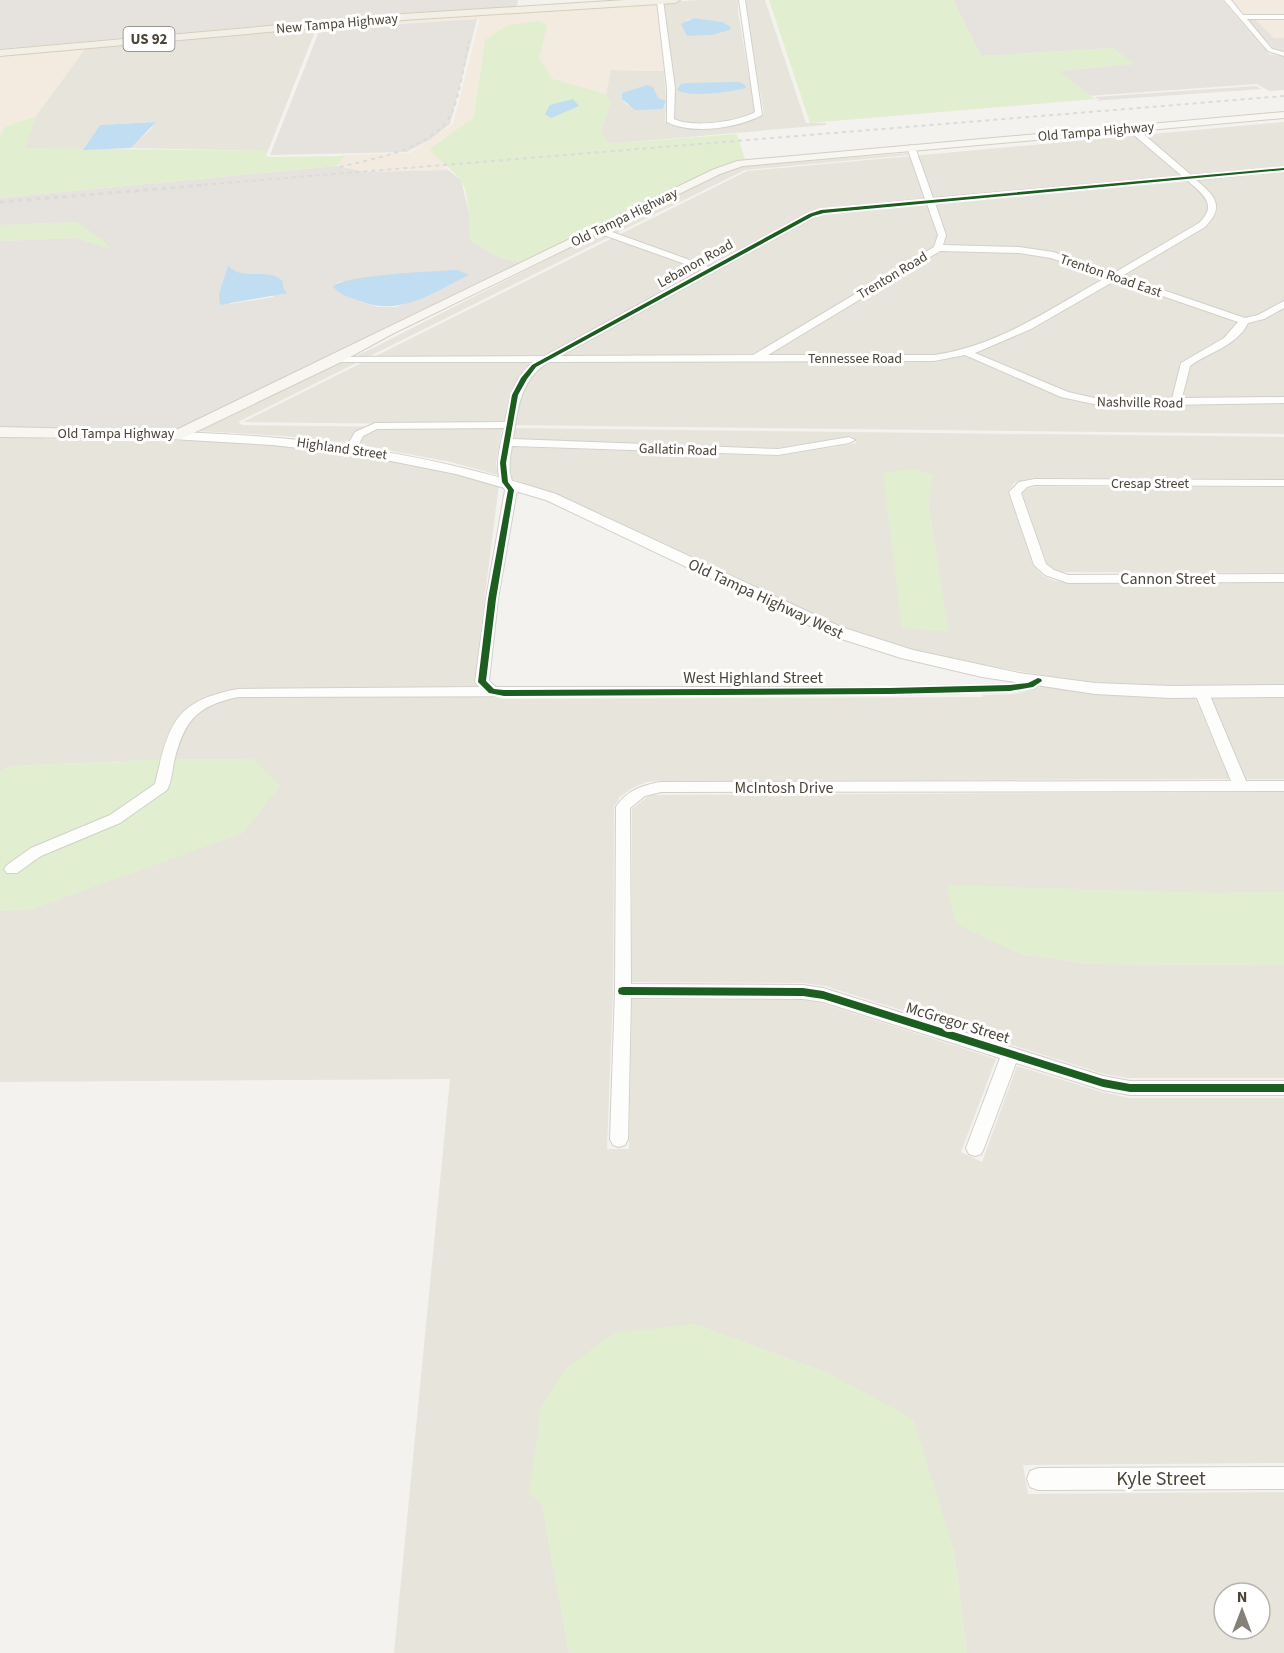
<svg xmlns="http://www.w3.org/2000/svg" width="1284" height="1653" font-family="'Source Sans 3',sans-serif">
<rect width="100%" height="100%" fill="#f4f2ee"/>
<!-- residential -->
<g fill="#e7e4dc" fill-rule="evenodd">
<path d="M701,0h37v12l17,101 -19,7 -51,4 -11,-4 1,-32 -11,-86zM694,18l29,4 8,5 -1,3 -18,5 -25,1v-16z"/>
<path d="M746,0h19l41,123h20v2l-217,19 -8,-12 9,-28 -4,-10 4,-24 54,1 2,30 -35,-10 -9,2v6l5,6 36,4 3,-6 -1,18 6,4 16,3 53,-5 11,-2 13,-7 -18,-102z"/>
<path d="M333,24l-1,3 -16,2 -48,122 -137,-3 21,-20 3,-6 -55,3 -17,25 -59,-2 12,-32 51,-70z"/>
<path d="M1284,122v312l-1041,-12 504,-251z"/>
<path d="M908,153l1,2 -164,15 -128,63 -11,-3 114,-56 33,-11 4,2z"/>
<path d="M599,233l10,4 -371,185 4,3 260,3 -6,35 2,12 -47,-13 -96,-18 -70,-8 -88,-5 178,-84z"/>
<path d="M515,428l769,9v42l-251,-1 -19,5 -6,9 25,73 10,11 12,5 15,2h214v103l-152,-1 -60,-5 -130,-22 -36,-10 -68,-21 -282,-133 -44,-15 -2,-16 2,-16 266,9 79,-13 -5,-7 -75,12 -41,-1 -223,-8zM911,469l21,6 -4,27 20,130z"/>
<path d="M0,436h44l-1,3 80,2 11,-2 147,5 120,17 98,23 -25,198 16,15 14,2 479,-2v-2l31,-1 27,-7 93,10h61l34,82 -568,2 -15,1 -15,7 -11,8 -6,10 -1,184 -6,158h22l3,-149h171l18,3 175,56 -35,93 21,10 35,-96 85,26 28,6h154v365l-261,2 5,29 256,-2v161h-317l-13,-103 -124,-176 -136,-50 -152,180 27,149h-175l56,-574 -450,3v-171l33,-2 221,-150 -107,1 -134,6 -13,5zM1224,1593h36v36h-36z"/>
<path d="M1037,487h247v86l-226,-1 -11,-8 -25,-71 6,-5z"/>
<path d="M1211,697h73v82h-38z"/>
<path d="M1284,792v100l-61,1 -202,61 72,10 191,1v113h-156l-24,-4 -279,-88 -21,-3 -172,-1v-173l18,-14z"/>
</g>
<!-- commercial -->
<g fill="#f3ebdf">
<path d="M1231,0h53v16h-40z"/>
<path d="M657,2l7,69 -53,-1 -5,24 -53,-15 -14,-20 -54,-19 -11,77 -43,32 17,21 -81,2 -31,-6 8,-10 -3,-1 69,-2 43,-29 27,-105 -148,8 1,-3z"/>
<path d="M1255,19h29v19h-10z"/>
<path d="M87,46l-51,70 -31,11 -5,9v-82z"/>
</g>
<!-- industrial -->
<g fill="#e6e2de" fill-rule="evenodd">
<path d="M0,0h518l-1,7 -94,5 -423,37z"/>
<path d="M953,0h269l47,54 15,2v34l-15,1 -12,-7 -169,12 -30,-25 75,-7 -20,-16 -132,8z"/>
<path d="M477,19l-27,105 -19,15 -24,13 -137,3 50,-126z"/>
<path d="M1247,19h8l19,19h10v14l-10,-3z"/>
<path d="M1256,86l6,3 -171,12 8,-1 -4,-3z"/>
<path d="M336,166l31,6 81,-2 13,10 8,33 1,27 28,17 24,6 -347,169 -175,-4v-187l77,-3 32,10 -32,-26 -77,3v-27zM228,267l12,6 34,24 -44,7zM443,271l25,4 -71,32h-19l-17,-5 -28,-16 5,-4z"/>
</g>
<!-- green -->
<g fill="#e1eecf">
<path d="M769,0h184l28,56 132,-8 22,16 -76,7 36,28 -285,24z"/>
<path d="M539,21l8,4 -8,34 14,20 53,15 4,10 -9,28 8,12 128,-10 8,25 -62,25 -161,79 -24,-6 -28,-17c-1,-17 0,-47 -10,-61 -9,-11 -22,-18 -30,-30l44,-32 11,-77 23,-15z"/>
<path d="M36,116l-11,32 243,3 -2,5 3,1 76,-1 -9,10 -336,32v-62l5,-9z"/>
<path d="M77,222l26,18 8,9 -34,-11 -77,3v-16z"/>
<path d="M911,469l22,6 -5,27 21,130 -47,-4 -19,-155z"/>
<path d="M254,759l26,27 -37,47 -210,76 -33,2v-140l13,-5 134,-6z"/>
<path d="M946,885l277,8 61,-1v73l-191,-1 -73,-10 -64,-30z"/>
<path d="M694,1324l136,50 83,45 41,131 13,103h-398l-27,-149 -13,-11 12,-86 25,-39 49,-35z"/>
</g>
<!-- water -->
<g fill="#c0ddf1">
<path d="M694,18l29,4 8,5 -1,3 -18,5 -25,1 -6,-12z"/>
<path d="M739,82l6,3 1,3c-15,4 -57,10 -69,2l4,-6 7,-1z"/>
<path d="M647,85l6,2 5,11 8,3 -3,8 -28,1 -13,-11v-6z"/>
<path d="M573,99l6,7 -28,12 -6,-4 5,-9z"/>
<path d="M156,122l-25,26 -48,2 17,-25z"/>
<path d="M228,266c4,3 9,6 13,7 14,3 33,-3 42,9v6l4,5 -67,12 -1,-11z"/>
<path d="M458,270l11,5c-38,18 -69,43 -112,25 -9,-3 -19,-6 -24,-14 14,-11 103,-15 125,-16z"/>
</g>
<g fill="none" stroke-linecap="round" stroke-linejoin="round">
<defs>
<g id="minor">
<path d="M663,0l12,88 -1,31c17,9 64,3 81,-7l-16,-112h6l17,115c-24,13 -70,20 -95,7v-34l-10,-87z"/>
<path d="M1224,0h7l12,15h41v4h-37l25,30 12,3v4l-16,-5z"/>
<path d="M1128,126h6l57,49 93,-8v4l-88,9c18,15 30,26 9,47l-83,49 123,42 13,-3 26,-14v7l-20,11 -16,4c-11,23 -39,29 -58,43l-8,32 102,-1v6l-181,3 -42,-9 -96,-42 -31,6 -385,1c-29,17 -31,46 -36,77l265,10 71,-12 6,3 -6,3 -71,12 -266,-9c-3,16 -5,30 5,44l-19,109 -9,82 7,6h393l121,-3 28,-7 5,1 2,3 -10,7 -25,4 -121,3 -651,2c-42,9 -54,24 -64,65 -2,9 -2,19 -7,28l-47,33 -79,33 -24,17h-10l-3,-4 3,-4 24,-17 79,-33 45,-31c14,-60 19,-83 83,-95l241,-2 -4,-5 11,-83 19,-109c-13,-18 -5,-42 -1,-62l-127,1 -14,7 -7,14h-8l-2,-2 9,-16 20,-9 130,-1c4,-22 9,-47 29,-60h-198l-4,-1v-4l213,-1 157,-86 -107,-38v-4h6l108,39 99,-54 12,-4 105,-10 -18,-52 4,-2 4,2 18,51 249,-22 -54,-46zM1187,180c15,14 32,24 12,43l-85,50 -61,-21 -34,-5 -76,-2 3,-10 -11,-32zM927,204l11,31 -4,12 -181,108 -193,1 254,-139 10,-3zM940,251l79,2 32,5 56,19c-56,31 -108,69 -173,78h-166zM1116,280l122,42 -14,16 -43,25 -9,36 -69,1 -35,-8 -93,-39 56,-24z"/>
<path d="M1035,479l249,1v6l-249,-1 -8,2 -6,6 25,71 8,6 14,5 216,-1v8l-216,1 -23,-8 -11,-10 -25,-73 10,-10z"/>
<path d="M1201,687l7,4 38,90h38v10l-623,1 -16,4 -15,12 1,176 172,1 20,3 280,88 27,5h154v14h-154l-27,-5 -87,-27 -32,85 -3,6 -6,2 -6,-2 -3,-6 34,-90 -177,-56 -20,-3 -172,-1 -3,141 -3,6 -6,2 -6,-2 -3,-6 5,-148 1,-184c10,-16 26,-22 45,-25l570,-1 -37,-90z"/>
<path d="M1284,1467v22l-246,1 -8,-3 -3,-8 3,-8 8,-3z"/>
</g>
<path id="tertiary" d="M176,432c134,4 252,21 380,62l285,133 72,23 106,23 76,10 76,3 113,-1v12l-113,1 -76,-4 -113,-17 -81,-19 -72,-23 -283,-135 -90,-26 -90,-18 -93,-11 -102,-6 -2,-3z"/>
<path id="secondary" d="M1284,112v6l-541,48 -23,8 -328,160 -51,28 -160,77 -181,-2v-10l174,4 538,-261 25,-9z"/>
<path id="primary" d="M625,0h55l-5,3 -272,17 -403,36v-6l403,-36z"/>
</defs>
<!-- minor casing -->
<use href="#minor" stroke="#d2d0cb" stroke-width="2"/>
<!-- tertiary casing -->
<use href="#tertiary" stroke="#d2d0cb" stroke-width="2"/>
<!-- secondary casing -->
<use href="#secondary" stroke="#d3cfc5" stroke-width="2"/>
<!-- primary casing -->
<use href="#primary" stroke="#d6cebb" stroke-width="2"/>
<!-- minor -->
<use href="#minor" fill="#fdfdfc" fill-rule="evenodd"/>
<!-- tertiary -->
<use href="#tertiary" fill="#fdfdfc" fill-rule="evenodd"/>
<!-- secondary -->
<use href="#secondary" fill="#f7f6f1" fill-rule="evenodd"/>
<!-- primary -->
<use href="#primary" fill="#f2efe6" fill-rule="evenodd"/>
<!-- rail-far1 -->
<g stroke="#dbdbda" stroke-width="2" stroke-dasharray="4 4" stroke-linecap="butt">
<path d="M340,167c35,-9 94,-18 111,-53 9,-17 13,-53 18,-73"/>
<path d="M188,186l1096,-90"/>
</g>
<!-- rail -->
<path stroke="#dbdbda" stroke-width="3" stroke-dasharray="4.5 4.5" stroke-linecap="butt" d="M0,202l206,-17"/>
<defs>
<g id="cycleway">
<path d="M1284,168v2l-460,43 -11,3 -277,151 -9,12 -9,16 -12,68 2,19 6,8 -18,109 -10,82 8,8 10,1 385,-2 121,-3 18,-2 10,-5 3,1 1,2 -9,6 -23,4 -121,3 -385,2 -15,-3 -11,-11 10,-83 20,-109 -6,-8 -2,-19 12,-68 9,-17 11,-13 277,-151 12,-4z"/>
<path d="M623,987l180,1 20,3 280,88 27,5h154v8h-154l-27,-5 -280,-88 -20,-3 -180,-1 -4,-1 -1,-3 1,-3z"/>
</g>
</defs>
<!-- cycleway casing -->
<use href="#cycleway" stroke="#fff" stroke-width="4"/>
<!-- cycleway -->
<use href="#cycleway" fill="#1b5e20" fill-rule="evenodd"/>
</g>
<g text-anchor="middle" stroke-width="6" stroke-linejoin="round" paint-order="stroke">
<!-- far-street labels -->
<g font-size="14" fill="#4b4439" stroke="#fff">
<text transform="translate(337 23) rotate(-5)" y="5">New Tampa Highway</text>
<text transform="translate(1096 131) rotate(-5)" y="5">Old Tampa Highway</text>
<text transform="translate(624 217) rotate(-26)" y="5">Old Tampa Highway</text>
<text transform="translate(695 263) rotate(-29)" y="5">Lebanon Road</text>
<text transform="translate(892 275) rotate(-31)" y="5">Trenton Road</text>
<text transform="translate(1111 275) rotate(19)" y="5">Trenton Road East</text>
<text x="855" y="363">Tennessee Road</text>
<text transform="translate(1140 402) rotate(1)" y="5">Nashville Road</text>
<text x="116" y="438">Old Tampa Highway</text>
<text transform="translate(342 448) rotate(8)" y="5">Highland Street</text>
<text transform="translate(678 449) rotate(2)" y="5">Gallatin Road</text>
<text x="1150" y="488">Cresap Street</text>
</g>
<!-- shield labels -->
<rect fill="#fff" stroke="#817c74" stroke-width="1.5" x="123.5" y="27" width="51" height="24" rx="4.5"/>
<g font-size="15" font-weight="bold" fill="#4b4439">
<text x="149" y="44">US 92</text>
</g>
<!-- street labels -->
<g font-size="16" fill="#4b4439" stroke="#fff">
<text x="1168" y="584">Cannon Street</text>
<text transform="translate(766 598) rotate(25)" y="6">Old Tampa Highway West</text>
<text x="753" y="683">West Highland Street</text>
<text x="784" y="793">McIntosh Drive</text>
<text transform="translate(958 1022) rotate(17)" y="6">McGregor Street</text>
</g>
<!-- near-street labels -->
<g font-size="20" fill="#4b4439" stroke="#fff">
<text x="1161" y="1485">Kyle Street</text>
</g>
</g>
<!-- north arrow -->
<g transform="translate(1242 1611)"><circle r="28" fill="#ffffff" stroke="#b7b4b0" stroke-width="1.5"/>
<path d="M0-4.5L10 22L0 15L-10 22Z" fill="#868178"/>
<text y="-9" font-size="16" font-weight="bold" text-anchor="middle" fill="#4b4439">N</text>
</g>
</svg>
